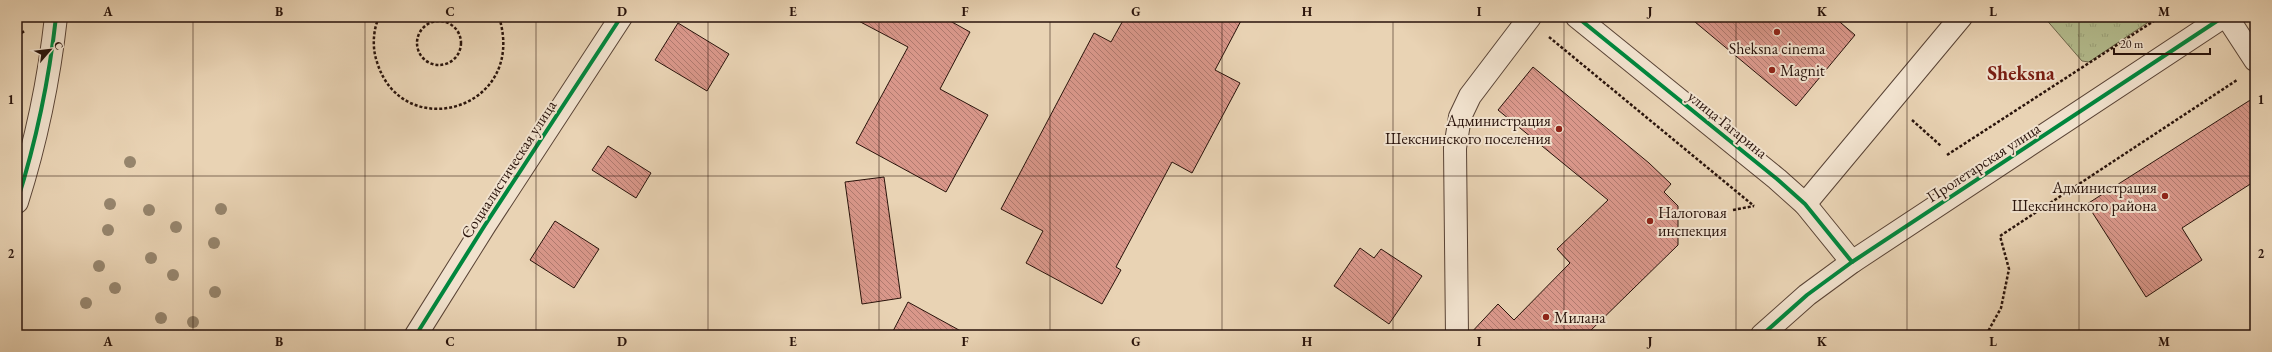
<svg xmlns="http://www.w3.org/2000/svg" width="2272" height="352" font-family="'EB Garamond',serif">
<defs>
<pattern id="grass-tufts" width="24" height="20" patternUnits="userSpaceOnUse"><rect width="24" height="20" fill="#b4bd8f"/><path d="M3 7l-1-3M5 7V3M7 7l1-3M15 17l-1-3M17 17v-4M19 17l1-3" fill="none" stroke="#9ba27a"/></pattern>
<pattern id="building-back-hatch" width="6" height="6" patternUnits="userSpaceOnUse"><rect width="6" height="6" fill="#d9978a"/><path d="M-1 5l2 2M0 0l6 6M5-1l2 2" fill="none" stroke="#b07a6f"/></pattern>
</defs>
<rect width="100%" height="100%" fill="#e9d3b4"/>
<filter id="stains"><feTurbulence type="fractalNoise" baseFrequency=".005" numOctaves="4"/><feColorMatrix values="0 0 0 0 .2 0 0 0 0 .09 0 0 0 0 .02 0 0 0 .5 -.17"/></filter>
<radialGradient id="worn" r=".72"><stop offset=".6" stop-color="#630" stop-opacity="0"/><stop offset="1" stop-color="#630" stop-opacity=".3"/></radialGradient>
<!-- grass -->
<path fill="url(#grass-tufts)" stroke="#6e684d" d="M2044,17h112l-67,45 -7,-1z"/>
<!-- building -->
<g fill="url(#building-back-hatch)" stroke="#29130b">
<path d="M851,17h92l27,15 -30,57 48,26 -42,77 -90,-49 52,-96z"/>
<path d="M1125,17h118l-28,53 25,13 -48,90 -20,-11 -56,105 5,3 -19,34 -76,-41 17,-32 -42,-22 93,-176 17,9z"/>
<path d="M1689,17h145l21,18 -59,71z"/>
<path d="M678,23l51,31 -22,37 -52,-31z"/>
<path d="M1533,67l116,96 22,21 -7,8 14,14v39l-92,90h-117l29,-31 16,16 56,-57 -13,-14 51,-49 -110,-90z"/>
<path d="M2255,97v84l-73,47 20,32 -56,37 -59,-93z"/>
<path d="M608,146l43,27 -15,25 -44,-28z"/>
<path d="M884,177l17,121 -39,6 -17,-122z"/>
<path d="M555,221l44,28 -25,39 -44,-28z"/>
<path d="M1360,248l14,10 7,-9 41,27 -33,48 -55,-38z"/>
<path d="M908,302l60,33h-77z"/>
</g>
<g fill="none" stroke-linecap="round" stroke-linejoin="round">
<defs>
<g id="minor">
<path d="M1577,17l200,162 28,25 47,58"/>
<path d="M2227,17l28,43"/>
<path d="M17,202c19,-60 32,-122 39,-185"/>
<path d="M1805,204l156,-187"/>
<path d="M416,335l69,-110 136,-208"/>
<path d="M1457,335l-2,-187 5,-31 10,-21 60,-79"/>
<path d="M1762,335l45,-40 45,-33 371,-245"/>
</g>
</defs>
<!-- minor casing -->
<use href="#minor" stroke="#594335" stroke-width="24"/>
<!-- path -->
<g stroke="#29130b" stroke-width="2.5" stroke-dasharray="3 2" stroke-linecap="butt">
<path d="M379,17c-6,13 -7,31 -2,45 25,83 151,48 122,-45"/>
<circle cx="439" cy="43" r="22"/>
<path d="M17,35l8,-4"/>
<path d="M1549,37l205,169"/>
<path d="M1912,120l29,26"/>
<path d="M1947,155l213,-138"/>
<path d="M1733,210l21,-4"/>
<path d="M1986,335l15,-27 8,-39 -9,-33 237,-156"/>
</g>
<!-- minor -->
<use href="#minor" stroke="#f1e2ce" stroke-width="22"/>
<defs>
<g id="cycleway">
<path d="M1577,17l200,162 28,25 47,58"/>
<path d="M17,202c19,-60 32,-122 39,-185"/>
<path d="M416,335l69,-110 136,-208"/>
<path d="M1762,335l45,-40 45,-33 371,-245"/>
</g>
</defs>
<!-- cycleway casing -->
<use href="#cycleway" stroke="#f1e2ce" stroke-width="6"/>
<!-- cycleway -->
<use href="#cycleway" stroke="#00873e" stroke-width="4"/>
</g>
<!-- trees -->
<g fill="#96856d">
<circle cx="130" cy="162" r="6"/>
<circle cx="110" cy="204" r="6"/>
<circle cx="221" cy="209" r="6"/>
<circle cx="149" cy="210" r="6"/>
<circle cx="176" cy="227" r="6"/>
<circle cx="108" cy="230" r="6"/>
<circle cx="214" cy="243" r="6"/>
<circle cx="151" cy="258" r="6"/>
<circle cx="99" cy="266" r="6"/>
<circle cx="173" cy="275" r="6"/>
<circle cx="115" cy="288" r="6"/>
<circle cx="215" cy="292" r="6"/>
<circle cx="86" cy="303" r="6"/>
<circle cx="161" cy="318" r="6"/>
<circle cx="193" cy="322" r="6"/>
</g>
<!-- grid -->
<path fill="none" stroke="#29130b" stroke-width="1" stroke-opacity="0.55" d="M193,17v318M365,17v318M536,17v318M708,17v318M879,17v318M1050,17v318M1222,17v318M1393,17v318M1564,17v318M1736,17v318M1907,17v318M2079,17v318M17,176h2238"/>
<!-- markers -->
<g fill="#8f2418" stroke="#f1e2ce" stroke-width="1.5">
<circle cx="1777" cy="32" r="4"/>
<circle cx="1772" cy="70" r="4"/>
<circle cx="1559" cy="129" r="4"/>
<circle cx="2165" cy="196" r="4"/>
<circle cx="1650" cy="221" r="4"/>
<circle cx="1546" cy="317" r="4"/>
</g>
<g text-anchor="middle" stroke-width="4" stroke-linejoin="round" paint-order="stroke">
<!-- poi labels -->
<g font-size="16" fill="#29130b" stroke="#f1e2ce" text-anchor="start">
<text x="1777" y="54" text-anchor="middle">Sheksna cinema</text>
<text x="1780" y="76">Magnit</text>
<text x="1551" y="126" text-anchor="end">Администрация<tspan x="1551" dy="18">Шекснинского поселения</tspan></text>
<text x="2157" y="193" text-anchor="end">Администрация<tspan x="2157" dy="18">Шекснинского района</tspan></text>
<text x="1658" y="218">Налоговая<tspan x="1658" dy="18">инспекция</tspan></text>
<text x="1554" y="323">Милана</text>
</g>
<!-- street labels -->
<g font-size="16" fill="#29130b" stroke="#f1e2ce">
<text transform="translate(1728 124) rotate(39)" y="6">улица Гагарина</text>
<text transform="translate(1983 162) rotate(-33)" y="6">Пролетарская улица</text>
<text transform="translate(508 169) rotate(-57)" y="6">Социалистическая улица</text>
</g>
<!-- district labels -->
<g font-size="20" font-weight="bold" fill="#7a1f14" stroke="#f1e2ce">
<text x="2021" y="80">Sheksna</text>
</g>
</g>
<!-- margin -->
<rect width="2272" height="352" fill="none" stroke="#e9d3b4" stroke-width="44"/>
<!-- north arrow -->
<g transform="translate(50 50) rotate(62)" stroke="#f1e2ce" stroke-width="3" paint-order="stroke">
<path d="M0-3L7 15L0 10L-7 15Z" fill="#29130b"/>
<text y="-6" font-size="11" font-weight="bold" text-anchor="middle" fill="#29130b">С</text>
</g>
<!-- scale -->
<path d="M2114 48v6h96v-6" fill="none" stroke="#29130b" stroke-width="2"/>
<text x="2120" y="48" font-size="12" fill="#29130b" stroke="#f1e2ce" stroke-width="3" paint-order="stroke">20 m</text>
<rect x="22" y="22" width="2228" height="308" fill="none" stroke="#29130b" stroke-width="1.5"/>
<g font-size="13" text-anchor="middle" font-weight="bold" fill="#29130b">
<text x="108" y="16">A</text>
<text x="279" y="16">B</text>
<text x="450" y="16">C</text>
<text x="622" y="16">D</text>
<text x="793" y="16">E</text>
<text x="965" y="16">F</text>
<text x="1136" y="16">G</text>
<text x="1307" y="16">H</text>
<text x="1479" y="16">I</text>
<text x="1650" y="16">J</text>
<text x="1822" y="16">K</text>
<text x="1993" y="16">L</text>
<text x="2164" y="16">M</text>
<text x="11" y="104">1</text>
<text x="2261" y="104">1</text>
<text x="11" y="258">2</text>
<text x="2261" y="258">2</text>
<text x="108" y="346">A</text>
<text x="279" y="346">B</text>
<text x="450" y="346">C</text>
<text x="622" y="346">D</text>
<text x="793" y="346">E</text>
<text x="965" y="346">F</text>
<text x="1136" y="346">G</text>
<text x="1307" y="346">H</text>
<text x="1479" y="346">I</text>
<text x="1650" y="346">J</text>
<text x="1822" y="346">K</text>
<text x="1993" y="346">L</text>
<text x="2164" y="346">M</text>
</g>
<rect width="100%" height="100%" filter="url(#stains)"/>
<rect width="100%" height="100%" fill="url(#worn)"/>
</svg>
